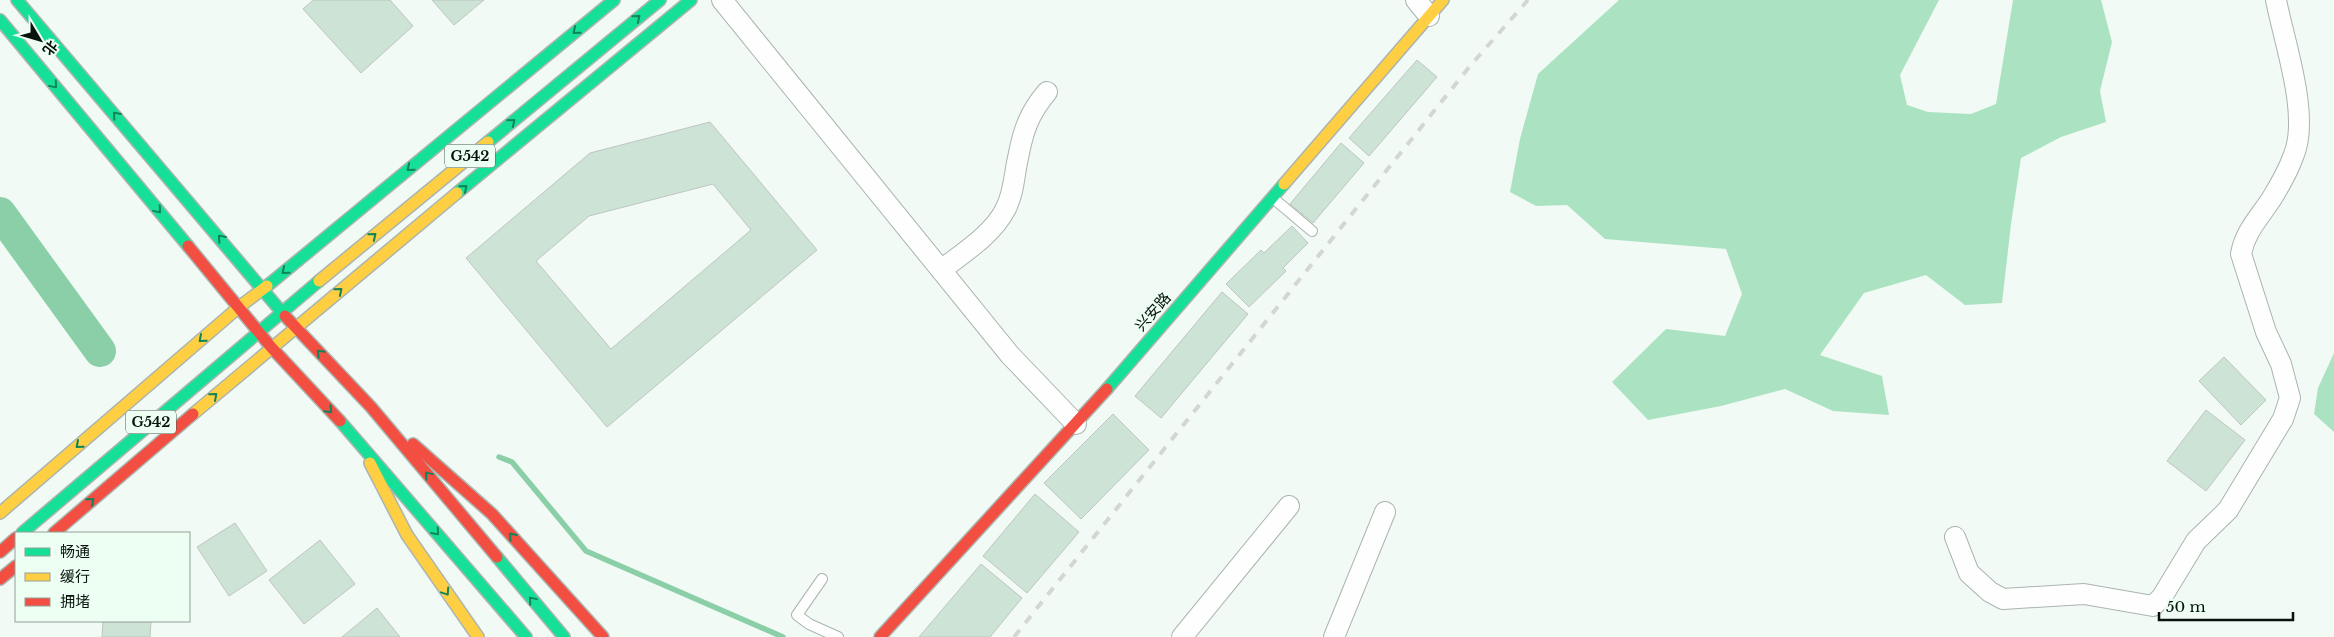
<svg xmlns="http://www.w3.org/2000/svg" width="2334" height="637" font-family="'Libre Baskerville','Noto Sans SC',serif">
<rect width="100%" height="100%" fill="#f1faf4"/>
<!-- forest -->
<g fill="#abe3c2">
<path d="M1619,0h320l-39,75 7,30 21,7 43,2 25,-10 17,-104h88l11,42 -12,49 6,31 -45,15 -40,21 -10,66 -9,79 -37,2 -39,-30 -62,18 -44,62 62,21 7,39 -56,-4 -48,-22 -64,17 -73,14 -36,-38 54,-53 59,7 17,-42 -16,-45 -121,-10 -38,-34 -31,1 -26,-14 10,-53 18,-65z"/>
<path d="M2334,353v79l-20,-18 4,-26z"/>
</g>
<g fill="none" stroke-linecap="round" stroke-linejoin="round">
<!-- stream -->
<path stroke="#8bcfa8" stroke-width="5.5" d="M499,457l13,5 74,89 197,86"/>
<!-- river -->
<path stroke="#8bcfa8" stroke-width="32" d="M0,213l100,138"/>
</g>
<!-- building -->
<g fill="#cde3d5" stroke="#bdc6c0" fill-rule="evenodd">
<path d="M313,0h77l23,26 -52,47 -58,-64z"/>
<path d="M432,0h52l-30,25z"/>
<path d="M1417,60l20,17 -68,79 -20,-18z"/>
<path d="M710,122l107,128 -210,177 -141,-169 124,-105zM713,184l38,46 -140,119 -75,-88 53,-45z"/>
<path d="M1341,143l23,20 -51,60 -23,-19z"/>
<path d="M1292,226l16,17 -25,25 3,3 -37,36 -23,-23 35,-34 3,3z"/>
<path d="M1222,292l26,22 -87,104 -26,-22z"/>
<path d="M2224,357l42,43 -25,25 -42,-44z"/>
<path d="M2206,410l39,30 -39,51 -39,-30z"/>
<path d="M1113,414l36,36 -68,69 -37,-36z"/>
<path d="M1035,494l44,38 -52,61 -44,-37z"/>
<path d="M235,523l32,48 -38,25 -32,-49z"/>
<path d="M320,540l35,44 -51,40 -35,-44z"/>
<path d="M981,564l41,34 -32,39h-71z"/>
<path d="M377,608l23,29h-58z"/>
<path d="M103,621h48l-1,16h-48z"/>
</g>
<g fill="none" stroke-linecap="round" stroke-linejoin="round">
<defs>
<g id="lane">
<path d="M1273,198l39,33"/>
<path d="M822,579l-25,36 12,9 29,13"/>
</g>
<g id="street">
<path d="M722,0l288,355 66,69"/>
<path d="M1416,0l13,16"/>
<path d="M941,270c22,-17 51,-35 64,-60 9,-16 9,-35 13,-52 5,-27 11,-45 29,-66"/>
<path d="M1955,537l14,36 21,19 13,7 81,-5 69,12 9,-9 34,-56 32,-31 55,-91 7,-21 -9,-34 -15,-32 -25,-78c4,-23 19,-37 31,-56 8,-13 16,-27 21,-41 18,-40 -9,-115 -17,-157"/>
<path d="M1182,637l107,-131"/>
<path d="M1334,637l51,-125"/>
</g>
<g id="fast">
<path d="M17,0l268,316"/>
<path d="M0,20l188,226"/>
<path d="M488,142l172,-142"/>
<path d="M457,193l234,-193"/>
<path d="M267,286l347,-286"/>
<path d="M1107,389l177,-205"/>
<path d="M340,421l186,216"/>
<path d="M22,533l297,-252"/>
<path d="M497,557l67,80"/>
</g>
<g id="slow">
<path d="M1284,184l159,-184"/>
<path d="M319,281l169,-139"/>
<path d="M193,414l264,-221"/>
<path d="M370,463l37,72 71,102"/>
<path d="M0,513l239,-206 28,-21"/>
</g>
<g id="jam">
<path d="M188,246l83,101 69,74"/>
<path d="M285,316l86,91 126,150"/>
<path d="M413,444l79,70 111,123"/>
<path d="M54,533l139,-119"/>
<path d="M0,552l16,-14"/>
<path d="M0,579l16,-13"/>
<path d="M880,637l227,-248"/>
</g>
</defs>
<!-- lane casing -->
<use href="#lane" stroke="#abb4ae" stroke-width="12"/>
<!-- street casing -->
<use href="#street" stroke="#abb4ae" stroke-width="22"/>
<!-- fast casing -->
<use href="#fast" stroke="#abb4ae" stroke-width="14"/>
<!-- slow casing -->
<use href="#slow" stroke="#abb4ae" stroke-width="14"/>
<!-- jam casing -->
<use href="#jam" stroke="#abb4ae" stroke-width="14"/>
<!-- lane -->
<use href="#lane" stroke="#fdfefd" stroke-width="10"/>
<!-- street -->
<use href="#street" stroke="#fdfefd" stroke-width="20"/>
<!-- fast -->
<use href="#fast" stroke="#16e098" stroke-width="11"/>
<!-- slow -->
<use href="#slow" stroke="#ffcf43" stroke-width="11"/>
<!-- jam -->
<use href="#jam" stroke="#f24e42" stroke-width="11"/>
<!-- rail -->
<path stroke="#d3d6d5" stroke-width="4" stroke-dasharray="9 9" stroke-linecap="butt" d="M1014,637l456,-571 58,-66"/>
</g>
<!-- one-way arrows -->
<defs><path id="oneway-chevron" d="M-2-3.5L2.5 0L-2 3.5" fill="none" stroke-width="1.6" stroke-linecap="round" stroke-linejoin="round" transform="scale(1.25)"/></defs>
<g stroke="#108459">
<use href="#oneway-chevron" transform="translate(637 18) rotate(-39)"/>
<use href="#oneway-chevron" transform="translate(576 31) rotate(141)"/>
<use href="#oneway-chevron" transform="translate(54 85) rotate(50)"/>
<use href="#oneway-chevron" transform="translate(116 115) rotate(-131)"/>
<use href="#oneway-chevron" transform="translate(512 122) rotate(-39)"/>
<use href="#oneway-chevron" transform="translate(410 168) rotate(141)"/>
<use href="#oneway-chevron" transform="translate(464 188) rotate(-40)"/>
<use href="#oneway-chevron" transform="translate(158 210) rotate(50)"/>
<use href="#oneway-chevron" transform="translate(373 236) rotate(-39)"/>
<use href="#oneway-chevron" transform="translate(221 238) rotate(-131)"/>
<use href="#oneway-chevron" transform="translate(285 271) rotate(140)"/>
<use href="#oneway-chevron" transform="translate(339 291) rotate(-40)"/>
<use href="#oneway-chevron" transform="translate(202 339) rotate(139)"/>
<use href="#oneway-chevron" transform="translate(320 353) rotate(-133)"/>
<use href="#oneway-chevron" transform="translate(214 396) rotate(-41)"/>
<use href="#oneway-chevron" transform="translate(329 410) rotate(47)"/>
<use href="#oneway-chevron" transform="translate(79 445) rotate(139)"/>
<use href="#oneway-chevron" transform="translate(428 475) rotate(-130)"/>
<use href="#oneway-chevron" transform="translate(91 501) rotate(-41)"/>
<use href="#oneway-chevron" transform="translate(436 532) rotate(49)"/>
<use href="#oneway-chevron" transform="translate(512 536) rotate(-132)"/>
<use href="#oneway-chevron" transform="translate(446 592) rotate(56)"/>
<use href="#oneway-chevron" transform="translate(532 600) rotate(-130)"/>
</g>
<g text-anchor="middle" stroke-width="4" stroke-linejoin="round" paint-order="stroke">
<!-- shield labels -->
<g fill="#edfef3" stroke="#4d5a52" stroke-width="1">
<rect x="445" y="144.5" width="50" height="23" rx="4"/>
<rect x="126" y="410.5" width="50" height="23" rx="4"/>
</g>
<g font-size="14" font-weight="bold" fill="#09130d">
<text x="470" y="161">G542</text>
<text x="151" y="427">G542</text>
</g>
<!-- street labels -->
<g font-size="15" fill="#09130d" stroke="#edfef3">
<text transform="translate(1153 312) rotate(-49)" y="5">兴安路</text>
</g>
</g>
<!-- legend -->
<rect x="15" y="532" width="175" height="90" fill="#edfef3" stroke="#92a097"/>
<rect x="25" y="548" width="25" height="8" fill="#16e098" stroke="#92a097"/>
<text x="60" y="557" font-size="15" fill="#09130d">畅通</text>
<rect x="25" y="573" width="25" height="8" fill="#ffcf43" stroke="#92a097"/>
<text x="60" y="582" font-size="15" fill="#09130d">缓行</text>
<rect x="25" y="598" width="25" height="8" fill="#f24e42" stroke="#92a097"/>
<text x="60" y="607" font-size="15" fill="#09130d">拥堵</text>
<!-- north arrow -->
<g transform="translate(40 40) rotate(128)" stroke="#edfef3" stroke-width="4" paint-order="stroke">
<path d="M0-4L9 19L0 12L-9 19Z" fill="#09130d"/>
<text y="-8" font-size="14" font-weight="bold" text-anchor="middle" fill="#09130d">北</text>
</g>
<!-- scale -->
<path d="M2159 612v8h134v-8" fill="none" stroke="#09130d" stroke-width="2.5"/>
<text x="2166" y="612" font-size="15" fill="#09130d" stroke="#edfef3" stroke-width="4" paint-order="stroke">50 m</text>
</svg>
